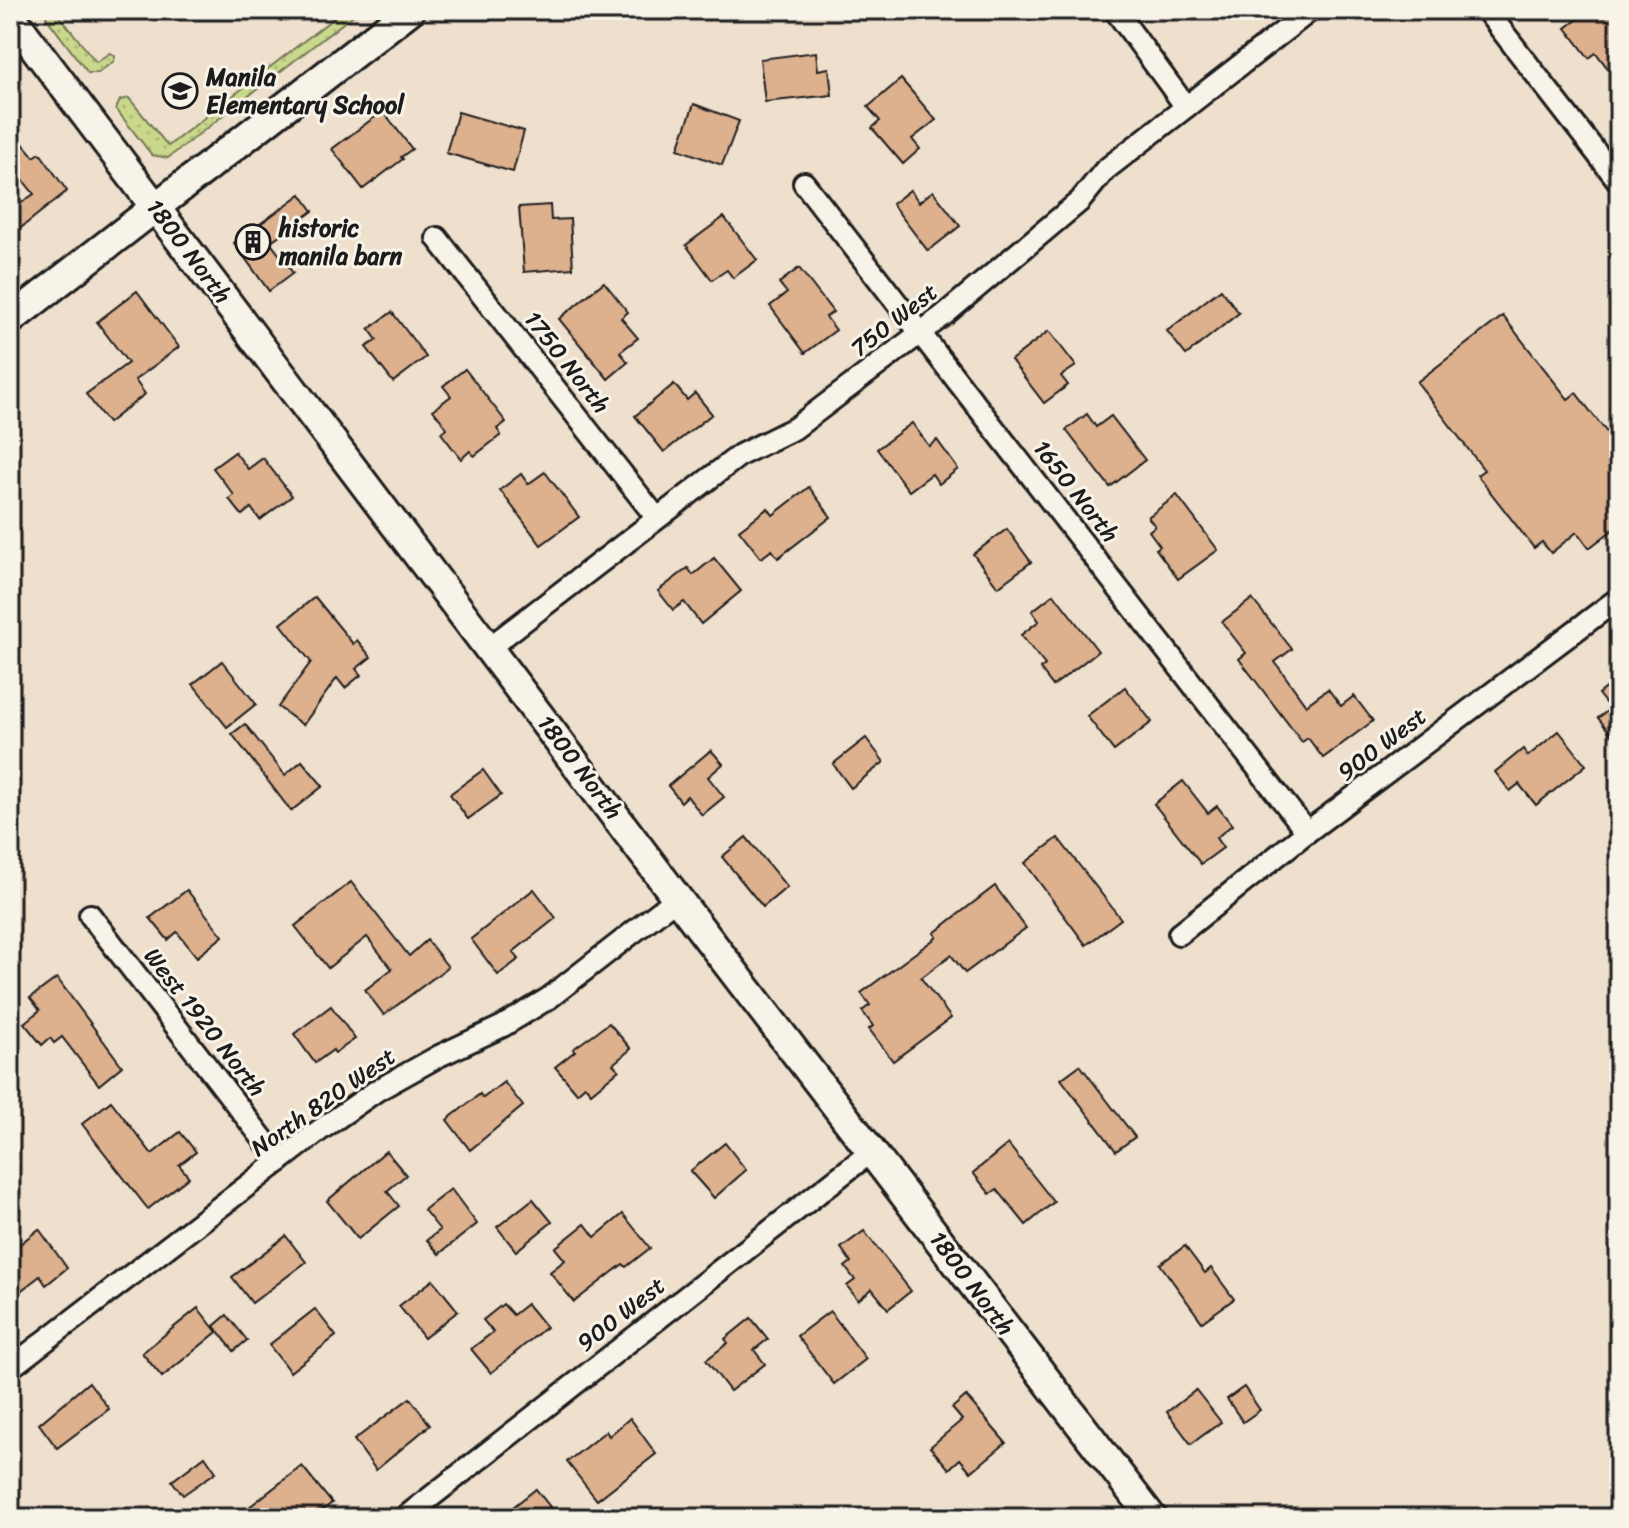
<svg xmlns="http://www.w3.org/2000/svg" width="1629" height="1528" font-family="Sriracha,sans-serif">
<defs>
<pattern id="grass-dots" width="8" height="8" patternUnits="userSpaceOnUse" patternTransform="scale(2)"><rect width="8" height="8" fill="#cad88c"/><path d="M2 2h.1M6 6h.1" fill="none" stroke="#adb978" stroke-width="1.8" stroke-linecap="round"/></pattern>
</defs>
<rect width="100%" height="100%" fill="#efdfcd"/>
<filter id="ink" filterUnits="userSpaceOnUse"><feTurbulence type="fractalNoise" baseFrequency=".0125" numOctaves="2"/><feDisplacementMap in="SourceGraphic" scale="16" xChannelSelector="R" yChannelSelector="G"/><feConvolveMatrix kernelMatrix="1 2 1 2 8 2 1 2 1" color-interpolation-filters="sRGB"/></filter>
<g filter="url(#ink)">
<!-- grass -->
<g fill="url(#grass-dots)" stroke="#737a54" stroke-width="2">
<path d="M49,10h12l-3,4 38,48 14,-9 5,3 -1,5 -16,12h-10l-42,-56z"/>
<path d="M344,10h16l-192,148 -16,-3 -36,-46 4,-9 9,-2 39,48z"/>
</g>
<!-- building -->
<g fill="#ddb08e" stroke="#1c1c1c" stroke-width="2">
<path d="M1590,10h29v73l-23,-30 -7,5 -23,-30z"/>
<path d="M816,52l2,18 11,-2 3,27 -67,7 -5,-43z"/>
<path d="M901,79l35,41 -24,19 8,10 -17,15 -31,-36 8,-7 -12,-14z"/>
<path d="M694,104l45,17 -17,44 -44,-16z"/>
<path d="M383,111l29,38 -11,8 2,2 -40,30 -31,-40z"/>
<path d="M458,112l66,19 -11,41 -67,-19z"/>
<path d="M20,140l14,17 6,-4 27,38 -50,40 -7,-11v-10l24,-16 -24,-30v-16z"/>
<path d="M910,190l9,12 14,-11 27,35 -32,25 -36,-47z"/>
<path d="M301,194l12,17 -43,31 23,31 -24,18 -35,-48z"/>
<path d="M550,205l1,15 19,-1 3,49 -49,4 -5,-65z"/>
<path d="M724,217l33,43 -24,18 -6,-8 -15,10 -26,-35z"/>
<path d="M799,268l34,44 -7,5 10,13 -31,23 -35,-47 17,-13 -8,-10z"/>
<path d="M604,282l24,30 -7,6 17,20 -18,14 8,10 -20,17 -49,-60z"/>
<path d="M1221,289l18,24 -53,42 -19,-24z"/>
<path d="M137,291l42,56 -44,33 10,14 -37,29 -22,-29 42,-31 -31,-41z"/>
<path d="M392,312l34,45 -33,25 -27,-35 11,-7 -8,-11z"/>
<path d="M1503,316l65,83 8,-6 43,55v77l-30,23 -12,-16 -26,21 -9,-11 -8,6 -57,-73 7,-5 -67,-88z"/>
<path d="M1049,331l27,35 -15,10 7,9 -24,18 -33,-43z"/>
<path d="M465,369l41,53 -9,7 4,6 -27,21 -4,-5 -9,8 -20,-26 6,-5 -14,-18 18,-14 -8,-10z"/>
<path d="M674,384l13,16 8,-7 17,21 -48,38 -29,-36z"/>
<path d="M1087,414l9,13 15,-11 34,44 -35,27 -44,-57z"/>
<path d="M912,423l17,23 8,-6 21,29 -19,15 -7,-10 -23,17 -32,-42z"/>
<path d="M235,452l13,17 15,-11 29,38 -32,24 -9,-12 -9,7 -13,-16 5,-4 -21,-27z"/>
<path d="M545,472l34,45 -38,28 -41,-55 21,-16 7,10z"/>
<path d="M809,487l22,30 -53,41 -6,-8 -11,8 -22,-28 29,-22 5,7z"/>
<path d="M1177,495l41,55 -40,29 -22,-30 4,-3 -11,-15 6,-5 -7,-9z"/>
<path d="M1007,529l24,33 -33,25 -25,-33z"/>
<path d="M714,558l27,33 -40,33 -17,-22 -11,8 -15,-19 30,-23 5,7z"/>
<path d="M1054,594l44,57 -45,35 -13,-17 5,-4 -24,-30 18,-14 -7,-10z"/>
<path d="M315,597l38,47 4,-4 14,17 -15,12 5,6 -16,13 -8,-10 -34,47 -25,-18 33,-45 -30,-38z"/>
<path d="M1252,599l40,50 -17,13 31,43 22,-16 13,17 13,-10 19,25 -50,37 -15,-20 -6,4 -63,-83 7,-6 -24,-31z"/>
<path d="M222,661l34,43 -29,23 -34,-43z"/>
<path d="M1619,677v67l-21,-26 12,-9 -12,-15z"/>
<path d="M1125,687l27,35 -38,29 -27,-35z"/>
<path d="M245,724l40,51 17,-14 21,25 -32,25 -59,-77z"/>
<path d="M1559,731l27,34 -50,40 -17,-21 -9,7 -15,-19 28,-23 5,7z"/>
<path d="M866,738l18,24 -33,26 -18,-24z"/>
<path d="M711,750l12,14 -15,13 16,20 -22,18 -15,-19 -6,6 -13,-16z"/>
<path d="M483,770l18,25 -33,24 -18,-25z"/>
<path d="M1183,781l25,32 9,-7 15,19 -16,13 7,10 -22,16 -47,-60z"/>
<path d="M746,837l41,50 -24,20 -41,-50z"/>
<path d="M1058,838l63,81 -35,26 -61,-82z"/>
<path d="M351,882l58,74 18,-16 21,27 -64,48 -19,-25 27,-21 -25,-32 -39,31 -33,-42z"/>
<path d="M995,886l31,42 -61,45 -14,-18 -30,23 30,40 -58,43 -24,-32 4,-3 -11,-15 8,-6 -9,-12 76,-56 -3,-4z"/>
<path d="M534,889l22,29 -43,34 6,7 -21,16 -27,-36z"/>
<path d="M187,890l36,46 -26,21 -20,-25 -9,8 -18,-22z"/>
<path d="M57,978l65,88 -23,19 -37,-48 -8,6 -4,-5 -8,7 -18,-22 16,-13 -10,-12z"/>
<path d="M331,1006l24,33 -20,14 -2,-3 -18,13 -21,-29z"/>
<path d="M609,1023l22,26 -18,15 6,6 -28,23 -6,-7 -8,7 -22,-26 20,-16 -2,-2z"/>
<path d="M1080,1065l55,72 -19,14 -55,-72z"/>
<path d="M504,1082l19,24 -53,44 -23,-30 33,-26 3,4z"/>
<path d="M111,1101l41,53 28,-22 16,20 -17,13 10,12 -41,32 -66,-85z"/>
<path d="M725,1143l21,27 -32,28 -24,-27z"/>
<path d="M1008,1144l46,58 -28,23 -29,-36 -7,5 -17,-21z"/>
<path d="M386,1151l20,24 -19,16 12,15 -41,33 -31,-38z"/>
<path d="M451,1189l26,35 -38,30 -12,-14 13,-10 -16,-20z"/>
<path d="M533,1199l19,23 -36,29 -19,-24z"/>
<path d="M623,1214l27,34 -24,19 -3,-3 -49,38 -24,-30 15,-12 -10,-12 30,-24 10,13z"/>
<path d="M39,1229l28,39 -21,17 -6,-9 -30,23v-47z"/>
<path d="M864,1231l47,60 -23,18 -16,-20 -14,11 -11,-14 8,-6 -10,-13 6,-5 -10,-14z"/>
<path d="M286,1236l20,26 -54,41 -20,-26z"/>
<path d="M1185,1246l20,27 6,-5 23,31 -32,23 -42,-58z"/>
<path d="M433,1280l25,31 -34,27 -25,-32z"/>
<path d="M503,1304l10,11 14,-11 19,23 -55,46 -20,-24 22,-17 -10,-12z"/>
<path d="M198,1308l19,24 -55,45 -20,-24z"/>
<path d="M315,1309l21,27 -46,36 -21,-27z"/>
<path d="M830,1311l36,48 -32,25 -37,-48z"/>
<path d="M227,1315l20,25 -13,11 -20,-25z"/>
<path d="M751,1318l17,21 -14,11 11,14 -35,27 -24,-31 22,-17 -3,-4z"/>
<path d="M89,1382l20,27 -52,39 -18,-24z"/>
<path d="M1244,1387l16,23 -17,12 -16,-23z"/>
<path d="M1196,1390l25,32 -30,22 -24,-32z"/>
<path d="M966,1396l40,47 -35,29 -11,-13 -11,10 -19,-22 32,-27 -10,-12z"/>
<path d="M410,1398l20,27 -54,45 -22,-30z"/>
<path d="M630,1418l26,36 -59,46 -30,-38 39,-31 3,5z"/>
<path d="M205,1456l11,16 -33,23 -11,-14z"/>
<path d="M302,1466l30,37 -20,15h-77z"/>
<path d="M536,1489l14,18 -4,2 7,9h-54z"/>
</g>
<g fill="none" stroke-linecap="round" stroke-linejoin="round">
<defs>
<g id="street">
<path d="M1115,10l71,97"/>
<path d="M1486,10l133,172"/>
<path d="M804,183l503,649"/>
<path d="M437,238l219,279"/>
<path d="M490,647l250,-192 55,-27 149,-113 136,-114 25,-31 206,-160"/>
<path d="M90,915l190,246"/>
<path d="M1179,934l128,-102 312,-234"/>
<path d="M10,1368l310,-238 56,-39 63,-35 64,-30 46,-28 128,-100"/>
<path d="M404,1518l468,-367"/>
</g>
<g id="secondary">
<path d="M10,15l667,883 475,620"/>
<path d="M10,320l400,-310"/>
</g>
</defs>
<!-- street casing -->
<use href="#street" stroke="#1c1c1c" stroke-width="26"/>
<!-- secondary casing -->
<use href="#secondary" stroke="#1c1c1c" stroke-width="34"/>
<!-- street -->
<use href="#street" stroke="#f7f3e8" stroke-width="20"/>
<!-- secondary -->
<use href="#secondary" stroke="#f7f3e8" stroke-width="28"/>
</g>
</g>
<!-- icons -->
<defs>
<symbol id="school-ring" viewBox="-11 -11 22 22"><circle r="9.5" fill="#f7f3e8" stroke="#1c1c1c" stroke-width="1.5"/><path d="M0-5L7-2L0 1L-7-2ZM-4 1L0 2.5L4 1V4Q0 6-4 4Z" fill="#1c1c1c"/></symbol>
<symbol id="building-ring" viewBox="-11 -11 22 22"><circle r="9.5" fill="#f7f3e8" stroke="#1c1c1c" stroke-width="1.5"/><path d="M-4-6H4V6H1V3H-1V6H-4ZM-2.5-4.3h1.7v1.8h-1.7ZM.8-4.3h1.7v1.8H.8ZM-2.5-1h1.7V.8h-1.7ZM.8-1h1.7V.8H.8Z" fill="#1c1c1c"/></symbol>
</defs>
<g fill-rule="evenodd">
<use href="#school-ring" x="160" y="71" width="40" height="40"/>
<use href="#building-ring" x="233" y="222" width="40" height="40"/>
</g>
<g text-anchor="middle" stroke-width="6" stroke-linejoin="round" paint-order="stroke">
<!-- poi labels -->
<g font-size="24" font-weight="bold" fill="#1c1c1c" stroke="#f7f3e8" text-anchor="start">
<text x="206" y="85">Manila<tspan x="206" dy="28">Elementary School</tspan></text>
<text x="279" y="236">historic<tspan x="279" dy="28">manila barn</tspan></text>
</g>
<!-- street labels -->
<g font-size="24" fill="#1c1c1c" stroke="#f7f3e8">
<text transform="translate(189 251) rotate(53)" y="8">1800 North</text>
<text transform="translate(894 320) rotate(-38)" y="8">750 West</text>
<text transform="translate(567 362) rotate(52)" y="8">1750 North</text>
<text transform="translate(1076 491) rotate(52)" y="8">1650 North</text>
<text transform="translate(1382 744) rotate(-37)" y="8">900 West</text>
<text transform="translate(580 767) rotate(53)" y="8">1800 North</text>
<text transform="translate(205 1022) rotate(52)" y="8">West 1920 North</text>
<text transform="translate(323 1102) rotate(-35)" y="8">North 820 West</text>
<text transform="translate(972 1283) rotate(53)" y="8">1800 North</text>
<text transform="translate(621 1314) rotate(-38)" y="8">900 West</text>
</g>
</g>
<!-- margin -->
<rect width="1629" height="1528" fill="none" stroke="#f7f3e8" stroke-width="40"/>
<rect x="20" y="20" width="1589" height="1488" fill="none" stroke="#1c1c1c" stroke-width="3" filter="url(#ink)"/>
</svg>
